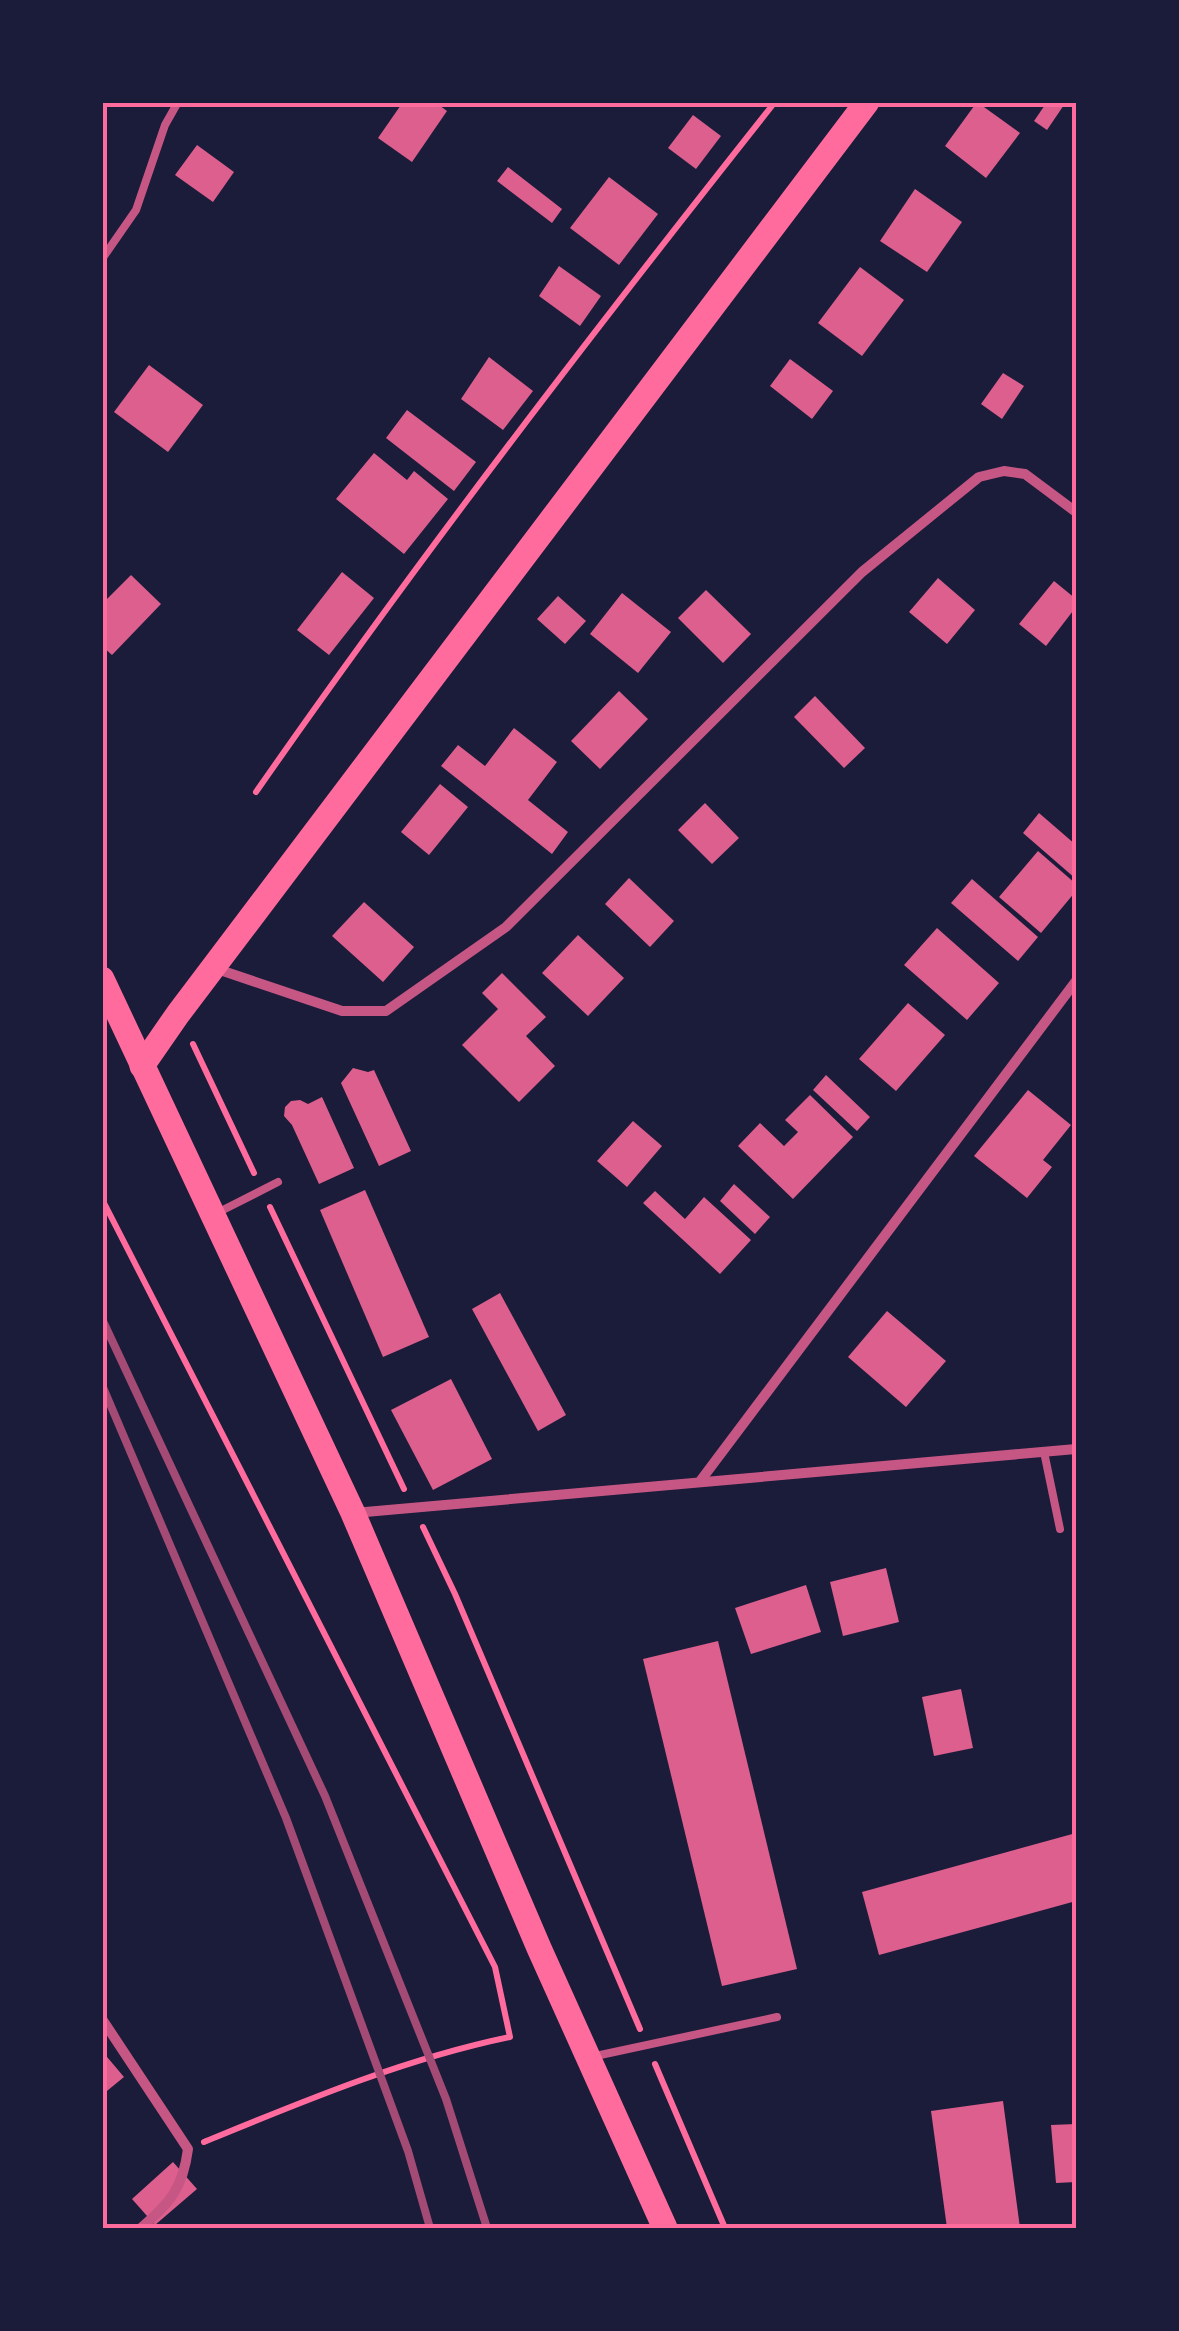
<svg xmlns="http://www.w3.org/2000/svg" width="1179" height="2331" font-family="'PT Sans Narrow',sans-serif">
<rect width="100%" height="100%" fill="#1b1b3a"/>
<!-- building -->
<g fill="#dd5f8e">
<path d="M403,102h32l12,9 -35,51 -34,-24z"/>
<path d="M977,102l43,31 -34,45 -41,-32z"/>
<path d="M1047,102h19l-19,28 -13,-9z"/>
<path d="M693,115l28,21 -25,33 -28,-21z"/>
<path d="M197,145l37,27 -21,30 -38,-27z"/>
<path d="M508,167l54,42 -10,14 -55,-42z"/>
<path d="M609,177l49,37 -39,51 -49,-37z"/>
<path d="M915,189l47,33 -35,50 -47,-31z"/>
<path d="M559,266l42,30 -21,30 -41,-30z"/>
<path d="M860,267l44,33 -42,56 -44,-33z"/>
<path d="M489,357l44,34 -30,39 -42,-31z"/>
<path d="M790,359l43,32 -21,28 -42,-33z"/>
<path d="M149,365l54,40 -35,47 -54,-40z"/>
<path d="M1003,373l21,13 -22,33 -21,-15z"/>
<path d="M407,410l69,52 -22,29 -68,-53z"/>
<path d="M374,453l33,27 7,-9 34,28 -44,55 -68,-55z"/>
<path d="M342,572l32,26 -45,57 -32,-25z"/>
<path d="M131,575l30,29 -49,51 -10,-9v-42z"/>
<path d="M938,578l37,32 -28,34 -38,-32z"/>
<path d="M1054,581l22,18v8l-30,39 -27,-22z"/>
<path d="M706,590l45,44 -28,29 -45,-45z"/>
<path d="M622,593l49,39 -33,41 -48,-39z"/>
<path d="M558,596l28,25 -21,23 -28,-25z"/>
<path d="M619,691l29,28 -48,50 -29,-28z"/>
<path d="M815,696l50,52 -21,20 -50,-51z"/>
<path d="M514,728l43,34 -29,38 40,32 -16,22 -111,-88 17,-21 27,21z"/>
<path d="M440,784l28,23 -39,48 -28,-23z"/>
<path d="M705,803l34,35 -27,26 -34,-34z"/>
<path d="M1039,813l37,32v34l-53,-46z"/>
<path d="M1038,851l38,33v7l-35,42 -42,-36z"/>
<path d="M629,878l45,43 -24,26 -45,-43z"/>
<path d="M972,879l66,58 -20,24 -67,-58z"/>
<path d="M364,902l50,45 -31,35 -51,-46z"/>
<path d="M937,928l62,55 -32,37 -63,-55z"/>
<path d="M578,935l46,43 -36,38 -46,-43z"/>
<path d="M502,973l44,44 -20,19 29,30 -36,36 -57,-57 36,-36 -16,-16z"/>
<path d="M908,1003l37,32 -49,56 -37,-32z"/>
<path d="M353,1068l15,4 6,-2 37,81 -32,15 -38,-83z"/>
<path d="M826,1075l44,42 -13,14 -44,-41z"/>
<path d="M1028,1090l43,35 -28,35 9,7 -25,31 -53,-42z"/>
<path d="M810,1095l43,42 -60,62 -55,-53 22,-23 24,23 14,-14 -13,-12z"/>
<path d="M322,1097l32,71 -35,16 -27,-59 -8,-9 1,-9 6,-6 9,-1 8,4z"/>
<path d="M633,1121l29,25 -35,41 -30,-26z"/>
<path d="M734,1184l36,33 -15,17 -35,-33z"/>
<path d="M365,1190l64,147 -46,20 -63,-147z"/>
<path d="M655,1191l30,28 19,-22 47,43 -31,34 -77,-71z"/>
<path d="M500,1293l66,122 -28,16 -66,-122z"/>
<path d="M887,1311l59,50 -40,46 -58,-50z"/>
<path d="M451,1379l41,80 -59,31 -42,-80z"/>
<path d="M886,1568l13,54 -56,14 -13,-54z"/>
<path d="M806,1585l15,47 -70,22 -16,-46z"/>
<path d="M718,1641l79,328 -75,17 -79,-327z"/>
<path d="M961,1689l12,59 -39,8 -12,-59z"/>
<path d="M1076,1833v68l-197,54 -17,-63z"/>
<path d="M102,2051l22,26 -22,18z"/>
<path d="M1003,2101l17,127h-73l-16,-117z"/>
<path d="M1076,2124v58l-20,1 -5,-58z"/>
<path d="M173,2162l24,27 -42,36 -23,-26z"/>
</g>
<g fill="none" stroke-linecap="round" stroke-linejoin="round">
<!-- path -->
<g stroke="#ff6b9d" stroke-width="6">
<path d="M256,792c165,-237 340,-464 519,-690"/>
<path d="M193,1044l61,129"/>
<path d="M102,1199l393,768 15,70c-106,22 -206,64 -306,105"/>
<path d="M270,1207l134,282"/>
<path d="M423,1527l32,67 185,435"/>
<path d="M655,2064l70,164"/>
</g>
<!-- service -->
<g stroke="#c65784" stroke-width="8">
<path d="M102,259l34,-49 29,-85 13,-23"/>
<path d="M215,1214l63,-32"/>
<path d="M1044,1452l16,77"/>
<path d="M591,2057l186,-40"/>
</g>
<!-- minor -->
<g stroke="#c65784" stroke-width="10">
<path d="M214,968l128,43h44l120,-84 356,-355 117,-95 25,-6 21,3 51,38"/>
<path d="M701,1480l375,-499"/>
<path d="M354,1513l722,-64"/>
<path d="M102,2019l86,130c-5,39 -18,54 -47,79"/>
</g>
<!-- trunk -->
<g stroke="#ff6b9d" stroke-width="25">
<path d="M102,979l251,534 186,435 126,280"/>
<path d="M142,1066l36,-52 689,-912"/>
</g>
<!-- rail -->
<g stroke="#a44b75" stroke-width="8">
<path d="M102,1319l223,477 121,303 41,129"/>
<path d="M102,1385l184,433 122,333 22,77"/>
</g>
</g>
<!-- border -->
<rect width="1179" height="2331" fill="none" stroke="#1b1b3a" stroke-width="210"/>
<rect x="105" y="105" width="969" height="2121" fill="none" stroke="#ff6b9d" stroke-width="4"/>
</svg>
